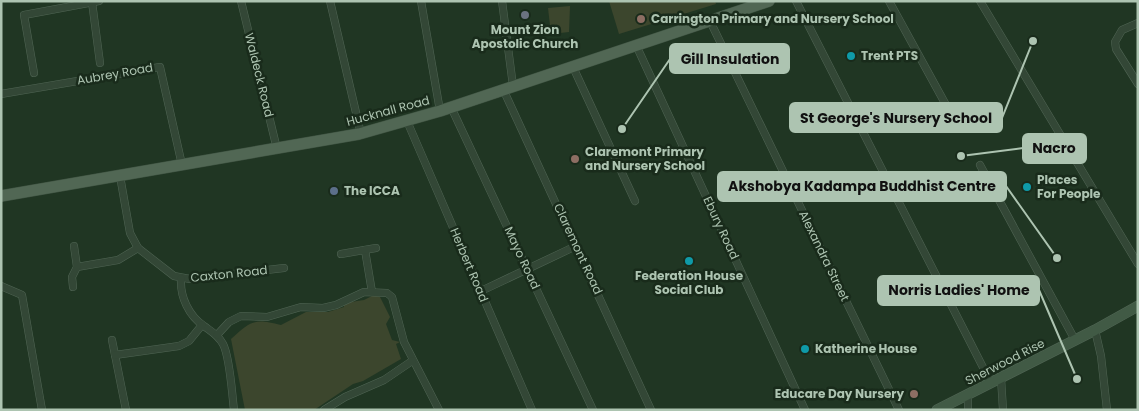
<svg xmlns="http://www.w3.org/2000/svg" width="1139" height="411" font-family="Poppins,sans-serif">
<rect width="100%" height="100%" fill="#203623"/>
<!-- green -->
<g fill="#3c462d">
<path d="M609,1h106l1,3 -97,30z"/>
<path d="M570,6l-1,26 -18,2 -3,-26z"/>
<path d="M374,295l6,2 10,20 -4,7 6,16 8,2 -4,2 5,15 -38,22 -10,3 -39,26h-69l-14,-71c20,-18 23,-21 50,-14l25,-13h22l16,-5v-4l20,-3z"/>
</g>
<g fill="none" stroke-linecap="round" stroke-linejoin="round">
<defs>
<g id="street">
<path d="M241,1l36,148"/>
<path d="M330,1l31,133"/>
<path d="M421,1l19,110"/>
<path d="M502,1l11,85"/>
<path d="M796,1l195,382"/>
<path d="M889,1l57,104"/>
<path d="M980,1l158,263"/>
<path d="M92,2l8,61"/>
<path d="M710,21l189,389"/>
<path d="M1138,23l-16,7 -7,12 1,7 22,35"/>
<path d="M636,45l169,365"/>
<path d="M573,67l62,134"/>
<path d="M34,73l-10,-58 75,-14"/>
<path d="M503,89l148,321"/>
<path d="M1,94l159,-27 22,98"/>
<path d="M451,107l142,303"/>
<path d="M407,121l125,289"/>
<path d="M980,165l95,175"/>
<path d="M120,176l10,57 8,15 36,28 16,3 94,-11"/>
<path d="M365,250l7,42"/>
<path d="M341,254l35,-6"/>
<path d="M77,267l41,-7 20,-12"/>
<path d="M181,279c-1,18 8,37 23,47 8,6 14,9 19,18 7,13 9,50 11,66"/>
<path d="M1,286l21,9 20,115"/>
<path d="M73,287l-1,-10 5,-10 -3,-21"/>
<path d="M481,291l95,-45"/>
<path d="M1095,330l6,26 6,54"/>
<path d="M217,335l12,-13 12,-6 26,1 34,-10 22,1 13,-3 28,-13 23,1 5,4 12,45 35,68"/>
<path d="M112,340l14,70"/>
<path d="M115,355l64,-9 10,-5 13,-16"/>
<path d="M1001,378l2,32"/>
<path d="M968,395v15"/>
<path d="M324,410l21,-13 39,-17 28,-19"/>
</g>
<path id="secondary" d="M937,410l158,-80 43,-24"/>
<path id="primary" d="M1,196l358,-62 81,-23 329,-110"/>
</defs>
<!-- street casing -->
<use href="#street" stroke="#506554" stroke-width="8"/>
<!-- secondary casing -->
<use href="#secondary" stroke="#506554" stroke-width="11"/>
<!-- primary casing -->
<use href="#primary" stroke="#3f5342" stroke-width="12"/>
<!-- street -->
<use href="#street" stroke="#334736" stroke-width="7"/>
<!-- secondary -->
<use href="#secondary" stroke="#415a45" stroke-width="10"/>
<!-- primary -->
<use href="#primary" stroke="#516754" stroke-width="11"/>
</g>
<!-- markers -->
<circle fill="#6b7280" stroke="#192b1b" stroke-width="2" cx="525" cy="15" r="5"/>
<g fill="#8d6e63" stroke="#192b1b" stroke-width="2">
<circle cx="641" cy="19" r="5"/>
<circle cx="575" cy="159" r="5"/>
<circle cx="914" cy="394" r="5"/>
</g>
<g fill="#0f9aa8" stroke="#192b1b" stroke-width="2">
<circle cx="851" cy="56" r="5"/>
<circle cx="1027" cy="187" r="5"/>
<circle cx="689" cy="261" r="5"/>
<circle cx="805" cy="349" r="5"/>
</g>
<circle fill="#5c6f8a" stroke="#192b1b" stroke-width="2" cx="334" cy="191" r="5"/>
<g text-anchor="middle" stroke-width="5" stroke-linejoin="round" paint-order="stroke">
<!-- poi labels -->
<g font-size="12" font-weight="bold" fill="#adc4b1" stroke="#192b1b" text-anchor="start">
<text x="651" y="23">Carrington Primary and Nursery School</text>
<text x="525" y="34" text-anchor="middle">Mount Zion<tspan x="525" dy="14">Apostolic Church</tspan></text>
<text x="861" y="60">Trent PTS</text>
<text x="585" y="156">Claremont Primary<tspan x="585" dy="14">and Nursery School</tspan></text>
<text x="1037" y="184">Places<tspan x="1037" dy="14">For People</tspan></text>
<text x="344" y="195">The ICCA</text>
<text x="689" y="280" text-anchor="middle">Federation House<tspan x="689" dy="14">Social Club</tspan></text>
<text x="815" y="353">Katherine House</text>
<text x="904" y="398" text-anchor="end">Educare Day Nursery</text>
</g>
<!-- street labels -->
<g font-size="12" fill="#adc4b1" stroke="#192b1b">
<text transform="translate(115 74) rotate(-10)" y="4">Aubrey Road</text>
<text transform="translate(259 75) rotate(76)" y="4">Waldeck Road</text>
<text transform="translate(388 111) rotate(-15)" y="4">Hucknall Road</text>
<text transform="translate(721 228) rotate(65)" y="4">Ebury Road</text>
<text transform="translate(578 249) rotate(65)" y="4">Claremont Road</text>
<text transform="translate(824 256) rotate(64)" y="4">Alexandra Street</text>
<text transform="translate(522 258) rotate(65)" y="4">Mayo Road</text>
<text transform="translate(469 265) rotate(67)" y="4">Herbert Road</text>
<text transform="translate(229 274) rotate(-6)" y="4">Caxton Road</text>
<text transform="translate(1005 362) rotate(-27)" y="4">Sherwood Rise</text>
</g>
</g>
<!-- callouts -->
<path fill="none" stroke="#adc4b1" stroke-width="2" d="M622 129L670 59M1033 41L1002 118M961 156L1023 148M1057 258L1006 186M1077 379L1039 290"/>
<g fill="#adc4b1" stroke="#192b1b" stroke-width="2">
<circle cx="622" cy="129" r="5"/>
<circle cx="1033" cy="41" r="5"/>
<circle cx="961" cy="156" r="5"/>
<circle cx="1057" cy="258" r="5"/>
<circle cx="1077" cy="379" r="5"/>
</g>
<g fill="#adc4b1" stroke="#adc4b1" stroke-width="2">
<rect x="670" y="44" width="119" height="29" rx="5"/>
<rect x="790" y="103" width="212" height="29" rx="5"/>
<rect x="1023" y="134" width="63" height="29" rx="5"/>
<rect x="718" y="172" width="288" height="29" rx="5"/>
<rect x="878" y="276" width="161" height="29" rx="5"/>
</g>
<g font-size="14" text-anchor="middle" font-weight="bold" fill="#111">
<text x="730" y="64">Gill Insulation</text>
<text x="896" y="123">St George's Nursery School</text>
<text x="1054" y="153">Nacro</text>
<text x="862" y="191">Akshobya Kadampa Buddhist Centre</text>
<text x="959" y="295">Norris Ladies' Home</text>
</g>
<!-- border -->
<rect width="1139" height="411" fill="none" stroke="#adc4b1" stroke-width="5"/>
</svg>
